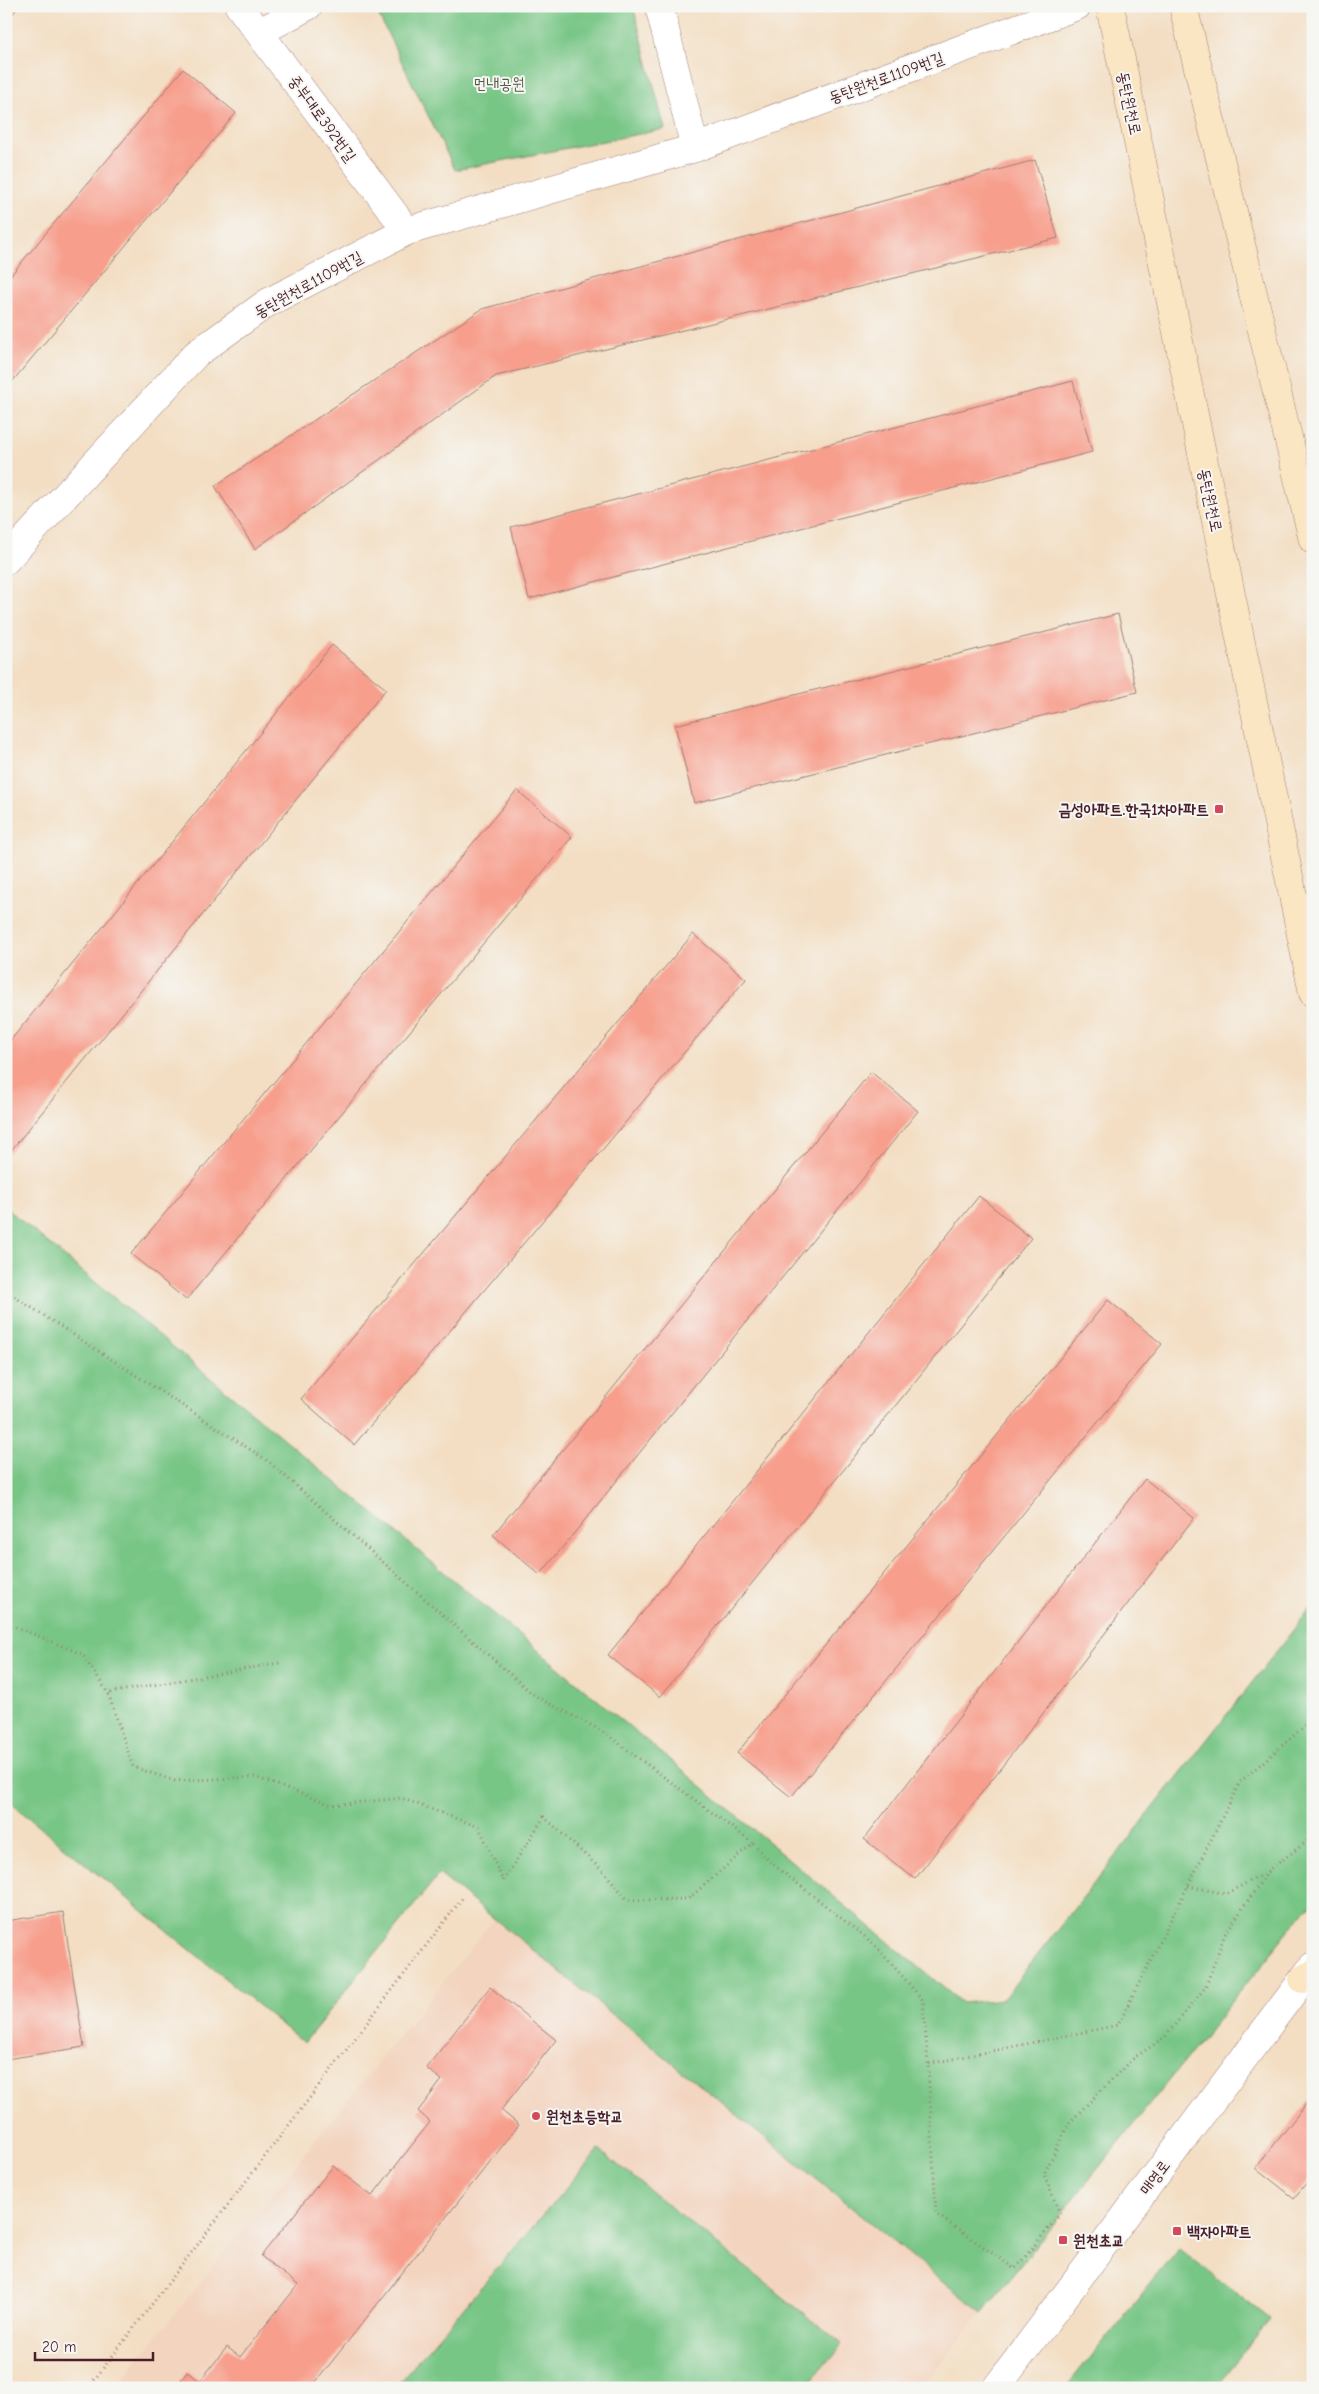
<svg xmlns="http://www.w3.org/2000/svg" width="1319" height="2394" font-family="'Comic Neue','Poor Story',sans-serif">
<rect width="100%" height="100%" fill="#f6f6f2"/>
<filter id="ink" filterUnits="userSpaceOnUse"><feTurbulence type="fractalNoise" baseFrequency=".02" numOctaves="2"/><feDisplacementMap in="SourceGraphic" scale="10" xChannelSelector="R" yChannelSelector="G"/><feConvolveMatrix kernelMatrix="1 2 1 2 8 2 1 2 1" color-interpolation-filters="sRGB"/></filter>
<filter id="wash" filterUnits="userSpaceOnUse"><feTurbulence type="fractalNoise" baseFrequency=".0096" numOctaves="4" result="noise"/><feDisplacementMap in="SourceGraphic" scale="20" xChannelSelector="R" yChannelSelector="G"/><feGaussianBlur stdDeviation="1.12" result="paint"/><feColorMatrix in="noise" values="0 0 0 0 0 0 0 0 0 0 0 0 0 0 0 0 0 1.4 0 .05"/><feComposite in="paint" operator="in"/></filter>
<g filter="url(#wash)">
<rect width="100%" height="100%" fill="#f3dec3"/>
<!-- built -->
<path fill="#f3d4bf" d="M494,1919l488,394 -61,75h-806z"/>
<!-- green -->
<g fill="#78c686" stroke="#617258">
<path d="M374,6h259l32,123 -210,41z"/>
<path d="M6,1208l956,795 41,-4 310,-394v296l-331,412 -543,-439 -135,169 -298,-244z"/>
<path d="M599,2150l243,194 -37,44h-411z"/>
<path d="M1179,2248l91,72 -55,68h-149z"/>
</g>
<g id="blocks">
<!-- building -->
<g fill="#f79e8c">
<path d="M6,6h13l-13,16z"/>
<path d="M183,69l53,44 -230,276v-108z"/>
<path d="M1035,160l23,78 -562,138 -241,173 -40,-63 267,-177z"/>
<path d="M1073,381l19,71 -563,147 -18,-72z"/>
<path d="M1118,614l19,78 -443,111 -19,-78z"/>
<path d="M332,645l54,44 -377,464 -3,-2v-105z"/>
<path d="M517,790l55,47 -386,463 -55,-46z"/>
<path d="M693,934l53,45 -392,466 -53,-46z"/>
<path d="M871,1072l47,39 -378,464 -47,-40z"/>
<path d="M979,1196l52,42 -371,459 -52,-42z"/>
<path d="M1108,1300l54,44 -371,453 -54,-44z"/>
<path d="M1145,1479l49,39 -279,361 -51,-40z"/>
<path d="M63,1912l21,135 -78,12v-138z"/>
<path d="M490,1987l66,53 -55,70 18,15 -208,263h-136l12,-16 13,9 27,-34 13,10 58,-72 -37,-29 72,-90 39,30 58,-74 -12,-11 24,-31 -16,-12z"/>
<path d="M1313,2095v80l-19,23 -38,-30z"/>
</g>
</g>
</g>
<g filter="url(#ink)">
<use href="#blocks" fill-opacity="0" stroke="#9e7e77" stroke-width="1"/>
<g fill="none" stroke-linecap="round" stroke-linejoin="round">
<defs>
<g id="minor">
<path d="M239,6l168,225"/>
<path d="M659,6l36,142"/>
<path d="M260,32l48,-26"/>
</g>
<g id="tertiary">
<path d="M6,560l190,-206 71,-51 140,-72 288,-83 382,-142"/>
<path d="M996,2388l317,-422"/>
</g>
<g id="secondary">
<path d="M1110,6l203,987"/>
<path d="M1183,6l130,534"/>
<path d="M1303,1979l10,-5"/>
</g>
</defs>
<!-- minor casing -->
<use href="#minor" stroke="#9e7e77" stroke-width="29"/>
<!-- tertiary casing -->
<use href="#tertiary" stroke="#9e7e77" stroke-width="29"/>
<!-- secondary casing -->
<use href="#secondary" stroke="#9e7e77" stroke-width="29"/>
<!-- path -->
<g stroke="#9e7e77" stroke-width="3" stroke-dasharray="1 4" stroke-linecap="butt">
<path d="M1312,6l1,6"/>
<path d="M6,1291l262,170 267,235 67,35 151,112"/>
<path d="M6,1623l76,31 26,39"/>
<path d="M279,1663l-171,30 25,74 42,14 80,-4 77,28 69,-7 78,29 24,54 41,-64 61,56 23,27 60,-1 65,-56 16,18 105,83 49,56 5,64"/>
<path d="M1313,1719l-73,63 -122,243 -190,39 8,150 79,55 45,-55 -16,-40 25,-51 62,-63 34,-23 40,-49 20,-54 44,-64 44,-33"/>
<path d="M1188,1886l38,8 43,-23"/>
<path d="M88,2388l376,-492"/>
</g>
<!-- minor -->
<use href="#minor" stroke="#fff" stroke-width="28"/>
<!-- tertiary -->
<use href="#tertiary" stroke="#fff" stroke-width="28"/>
<!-- secondary -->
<use href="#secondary" stroke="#fbe6c3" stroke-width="28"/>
</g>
</g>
<!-- markers -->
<g fill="#d1495b" stroke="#f6f6f2" stroke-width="2">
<rect x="1214" y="804" width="10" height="10" rx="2.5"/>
<circle cx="536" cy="2116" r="5"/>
<rect x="1172" y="2226" width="10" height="10" rx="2.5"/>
<rect x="1058" y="2235" width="10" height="10" rx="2.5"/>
</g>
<g text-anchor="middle" stroke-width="4" stroke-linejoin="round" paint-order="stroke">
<!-- street labels -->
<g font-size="16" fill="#4a1f2b" stroke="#f6f6f2">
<text transform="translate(886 77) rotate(-20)" y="6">동탄원천로1109번길</text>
<text transform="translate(1130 103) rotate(78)" y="6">동탄원천로</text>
<text transform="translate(323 118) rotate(54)" y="6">중부대로392번길</text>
<text transform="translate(308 284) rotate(-29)" y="6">동탄원천로1109번길</text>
<text transform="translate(1211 500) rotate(78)" y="6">동탄원천로</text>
<text transform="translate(1154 2177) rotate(-53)" y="6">매영로</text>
</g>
<!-- park labels -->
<g font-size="16" fill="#5a594b" stroke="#f6f6f2">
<text x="499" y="89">먼내공원</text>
</g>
<!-- poi labels -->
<g font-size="16" font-weight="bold" fill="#4a1f2b" stroke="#f6f6f2" text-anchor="start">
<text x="1209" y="815" text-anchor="end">금성아파트.한국1차아파트</text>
<text x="546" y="2122">원천초등학교</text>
<text x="1187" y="2237">백자아파트</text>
<text x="1073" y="2246">원천초교</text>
</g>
</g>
<!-- margin -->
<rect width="1319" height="2394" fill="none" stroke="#f6f6f2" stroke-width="25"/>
<!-- scale -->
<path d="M35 2352v8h118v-8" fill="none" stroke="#4a1f2b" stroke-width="2.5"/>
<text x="42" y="2352" font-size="15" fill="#4a1f2b" stroke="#f6f6f2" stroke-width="4" paint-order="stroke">20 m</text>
</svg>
